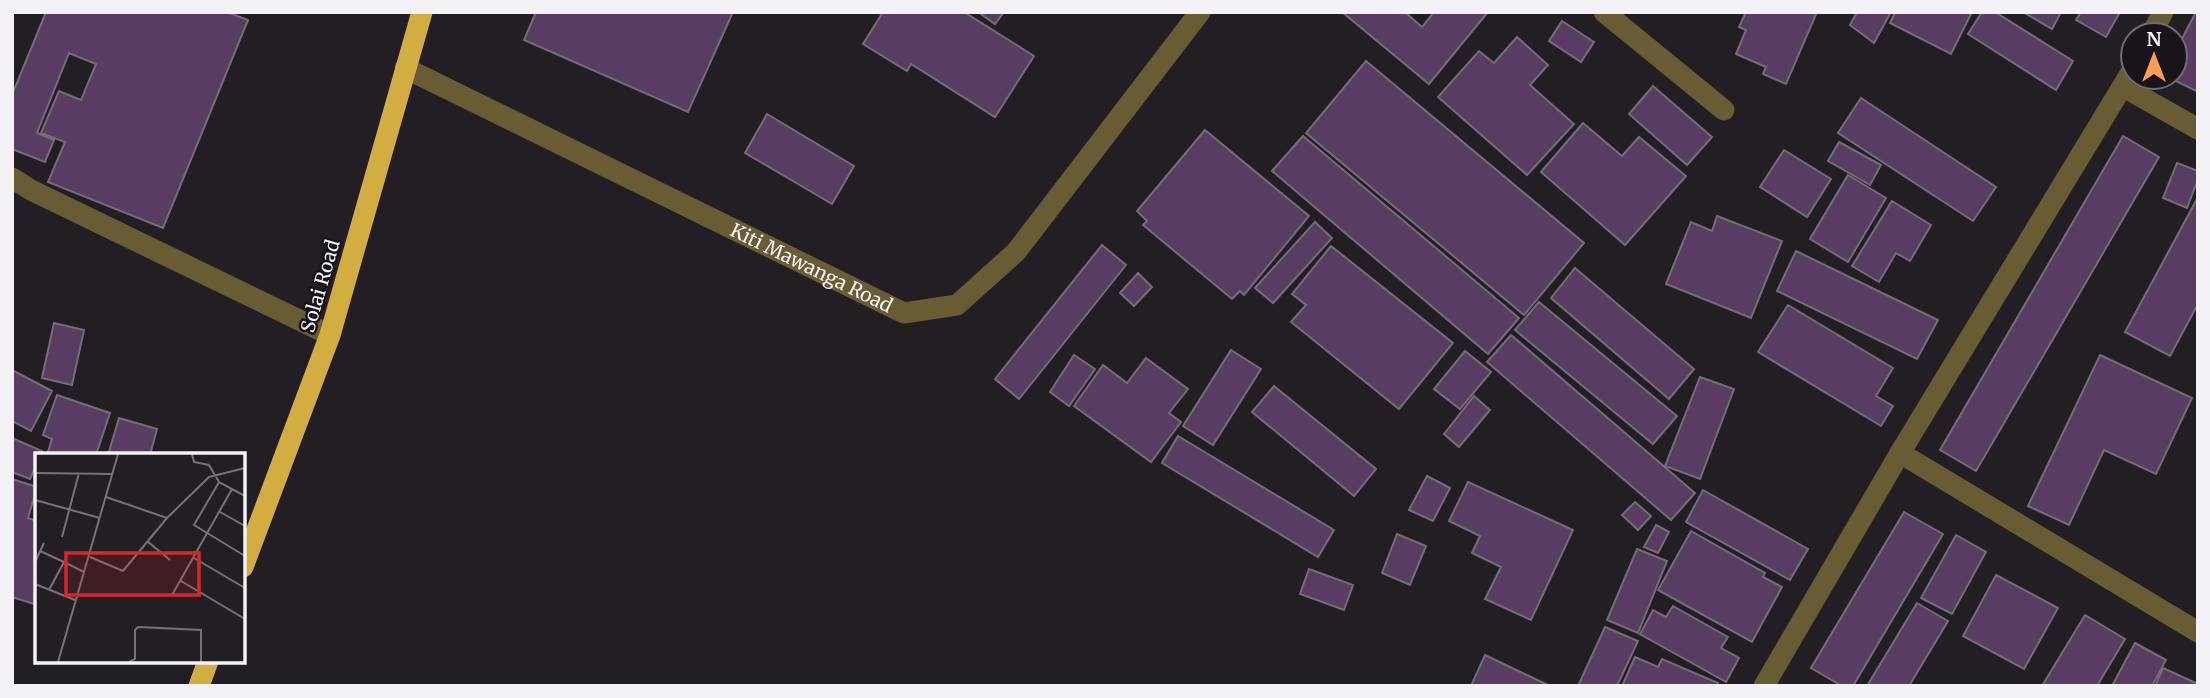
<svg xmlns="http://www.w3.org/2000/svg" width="2210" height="698" font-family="Merriweather,serif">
<rect width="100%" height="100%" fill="#231d24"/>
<!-- building -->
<g fill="#583c62" stroke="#746d76" stroke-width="2">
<path d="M46,12h181l21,8 -85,208 -115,-46 17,-40 -24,-9 18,-42 22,9 15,-36 -27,-11 -32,80 17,7 -9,22 -33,-13v-54z"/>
<path d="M536,12h197l-45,100 -164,-72z"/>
<path d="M883,12h81l70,44 -39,61 -84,-53 -4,7 -44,-27z"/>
<path d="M978,12h26l-9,12z"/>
<path d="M1342,12h63l17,15 12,-15h54l-59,72z"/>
<path d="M1746,12h71l-31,72 -23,-10 3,-7 -30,-13 10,-24 -7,-3z"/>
<path d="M1857,12h34l-17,31 -24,-18z"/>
<path d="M1895,12h77l-21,42 -61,-31z"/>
<path d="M1982,12h13l78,49 -17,29 -88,-56z"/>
<path d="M2023,12h38l-9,17z"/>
<path d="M2081,12h39l-14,25 -30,-17z"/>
<path d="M2196,12h2v80l-30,-15h7v-25z"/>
<path d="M1562,21l32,21 -13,20 -32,-21z"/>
<path d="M1517,37l31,28 -18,20 44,39 -47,51 -89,-78 41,-46 15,12z"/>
<path d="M1366,61l218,182 -60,72 -218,-182z"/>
<path d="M1653,86l59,51 -25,28 -58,-51z"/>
<path d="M1861,98l135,89 -23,34 -135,-88z"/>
<path d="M767,114l87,52 -22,38 -87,-51z"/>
<path d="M1583,123l39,33 17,-19 47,39 -61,69 -84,-73z"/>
<path d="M1205,130l104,86 -65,79 -4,-4 -8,8 -89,-74 4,-4 -10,-10z"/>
<path d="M1303,136l216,182 -31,36 -216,-183z"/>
<path d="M2123,136l36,21 -183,314 -36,-21z"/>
<path d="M1839,142l42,23 -11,20 -42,-24z"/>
<path d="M1784,150l47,29 -24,38 -47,-30z"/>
<path d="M2177,163l21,8v8l-11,29 -24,-10z"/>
<path d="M1848,175l38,23 -38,64 -38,-23z"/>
<path d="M2197,199l1,105 -28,52 -45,-24z"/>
<path d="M1892,201l39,24 -21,36 -14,-8 -17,29 -27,-16z"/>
<path d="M1717,216l65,25 -31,77 -85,-34 25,-62 21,9z"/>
<path d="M1315,222l17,16 -59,65 -18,-15z"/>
<path d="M1102,245l24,20 -107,134 -24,-20z"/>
<path d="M1331,246l122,97 -54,66 -108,-87 15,-17 -14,-11z"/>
<path d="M1796,251l142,69 -21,39 -140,-68z"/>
<path d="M1575,268l119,101 -25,30 -118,-101z"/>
<path d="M1138,273l14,14 -18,19 -14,-13z"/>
<path d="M1539,302l138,114 -24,28 -138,-114z"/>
<path d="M1788,305l105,63 -17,28 17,10 -12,20 -123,-74z"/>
<path d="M54,323l30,7 -12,55 -30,-7z"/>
<path d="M1511,335l184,158 -24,27 -184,-158z"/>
<path d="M1231,350l30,19 -48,76 -30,-19z"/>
<path d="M1465,351l26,21 -31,37 -26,-20z"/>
<path d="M1074,355l21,14 -26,37 -19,-14z"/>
<path d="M2100,355l92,43 -36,76 -52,-24 -35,75 -41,-19z"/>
<path d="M1146,358l42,31 -19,24 12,9 -30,40 -77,-56 29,-41 24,18z"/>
<path d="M12,370l40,21 -21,40 -19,-10z"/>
<path d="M1700,377l34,12 -34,90 -35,-13z"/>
<path d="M1274,386l102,83 -22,27 -102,-84z"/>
<path d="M57,395l53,18 -14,42h-49l5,-16 -9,-4z"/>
<path d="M1474,396l16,14 -31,37 -15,-13z"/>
<path d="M119,418l38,11 -7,26h-42z"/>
<path d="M1178,436l156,94 -16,27 -156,-94z"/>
<path d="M12,438l30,13 -1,4h-4v9l-7,15 -18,-7z"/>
<path d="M1427,476l23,12 -17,33 -24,-11z"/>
<path d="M12,479l25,8 -9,31 9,3v84l-25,-8z"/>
<path d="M1468,482l105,48 -42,90 -46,-21 16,-32 -29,-14 8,-17 -31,-15z"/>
<path d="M1703,490l105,59 -18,31 -104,-58z"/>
<path d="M1635,502l16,14 -13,14 -16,-15z"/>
<path d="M1904,512l39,22 -90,152h-11l-31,-18z"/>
<path d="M1656,525l13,7 -11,21 -14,-6z"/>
<path d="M1691,531l74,42 -2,4 19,10 -30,55 -94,-52z"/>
<path d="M1397,534l29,12 -16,39 -28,-12z"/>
<path d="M1956,535l30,17 -34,62 -31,-16z"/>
<path d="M1637,549l30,12 -29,72 -31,-13z"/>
<path d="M1309,569l44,16 -9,25 -44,-16z"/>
<path d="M1996,575l62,33 -34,61 -61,-33z"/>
<path d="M1917,603l31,18 -39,65h-42z"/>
<path d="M1673,606l55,31 -7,11 18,10 -13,24 -86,-48 13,-24 13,7z"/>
<path d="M2085,615l40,24 -28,47h-55z"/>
<path d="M1605,627l33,14 -21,45h-39z"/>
<path d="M2135,643l31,17 -14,26h-40z"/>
<path d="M1485,655l65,31h-79z"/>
<path d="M1635,657l23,10 4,-8 56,24 -1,3h-95z"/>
<path d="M2163,668l35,16v2h-43z"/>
</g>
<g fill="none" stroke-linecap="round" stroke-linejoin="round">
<!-- street -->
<g stroke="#695b34" stroke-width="21">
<path d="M1604,12l120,98"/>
<path d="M2151,35l12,-23"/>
<path id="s1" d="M405,68l499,245 53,-8 59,-53 184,-240"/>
<path d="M2124,87l74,42"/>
<path d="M12,178l19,12 299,145"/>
<path d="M1900,453l298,179"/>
<path d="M1764,686l136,-233 233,-384"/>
</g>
<!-- highway -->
<g stroke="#d2ae42" stroke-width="21">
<path d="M243,567l87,-232 92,-323"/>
<path d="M199,686l9,-25"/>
</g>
</g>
<g text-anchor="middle" stroke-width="5" stroke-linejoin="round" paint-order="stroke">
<!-- street labels -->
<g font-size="19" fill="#f5f2f7" stroke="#19141b">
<text dy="7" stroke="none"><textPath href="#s1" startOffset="453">Kiti Mawanga Road</textPath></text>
<text transform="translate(320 286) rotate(-74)" y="7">Solai Road</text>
</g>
</g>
<!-- overview -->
<g transform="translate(35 453)">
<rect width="210" height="210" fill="#231d24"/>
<path fill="none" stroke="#777278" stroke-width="2" d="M157,1l2,8 15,3 10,17M0,20l77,1M210,43l-26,-14 -25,43 51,31M71,44l61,21M0,47l65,18M185,59l25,14M27,84l17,-64M112,88l23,19M5,98l24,11M55,104l33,14 44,-53 42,-41 36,-9M159,105l51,30M0,109l9,-19M146,128l64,38M0,131l40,16M14,137l15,-28 20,10M137,142l60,-106M23,209l60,-208M94,209l6,-3v-29l3,-3 63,3v32"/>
<path fill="#d62828" fill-opacity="0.15" stroke="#d62828" stroke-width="3.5" d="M31,100h133v42h-133z"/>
<rect width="210" height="210" fill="none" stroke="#f5f2f7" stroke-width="3.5"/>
</g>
<!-- border -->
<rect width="2210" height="698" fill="none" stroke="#f5f2f7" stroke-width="28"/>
<!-- north arrow -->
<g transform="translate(2154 56)"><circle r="33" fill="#19141b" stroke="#716d73" stroke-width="2"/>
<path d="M0-5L12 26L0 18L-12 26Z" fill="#fc9d54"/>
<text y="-10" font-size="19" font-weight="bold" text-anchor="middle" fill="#f5f2f7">N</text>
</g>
</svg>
